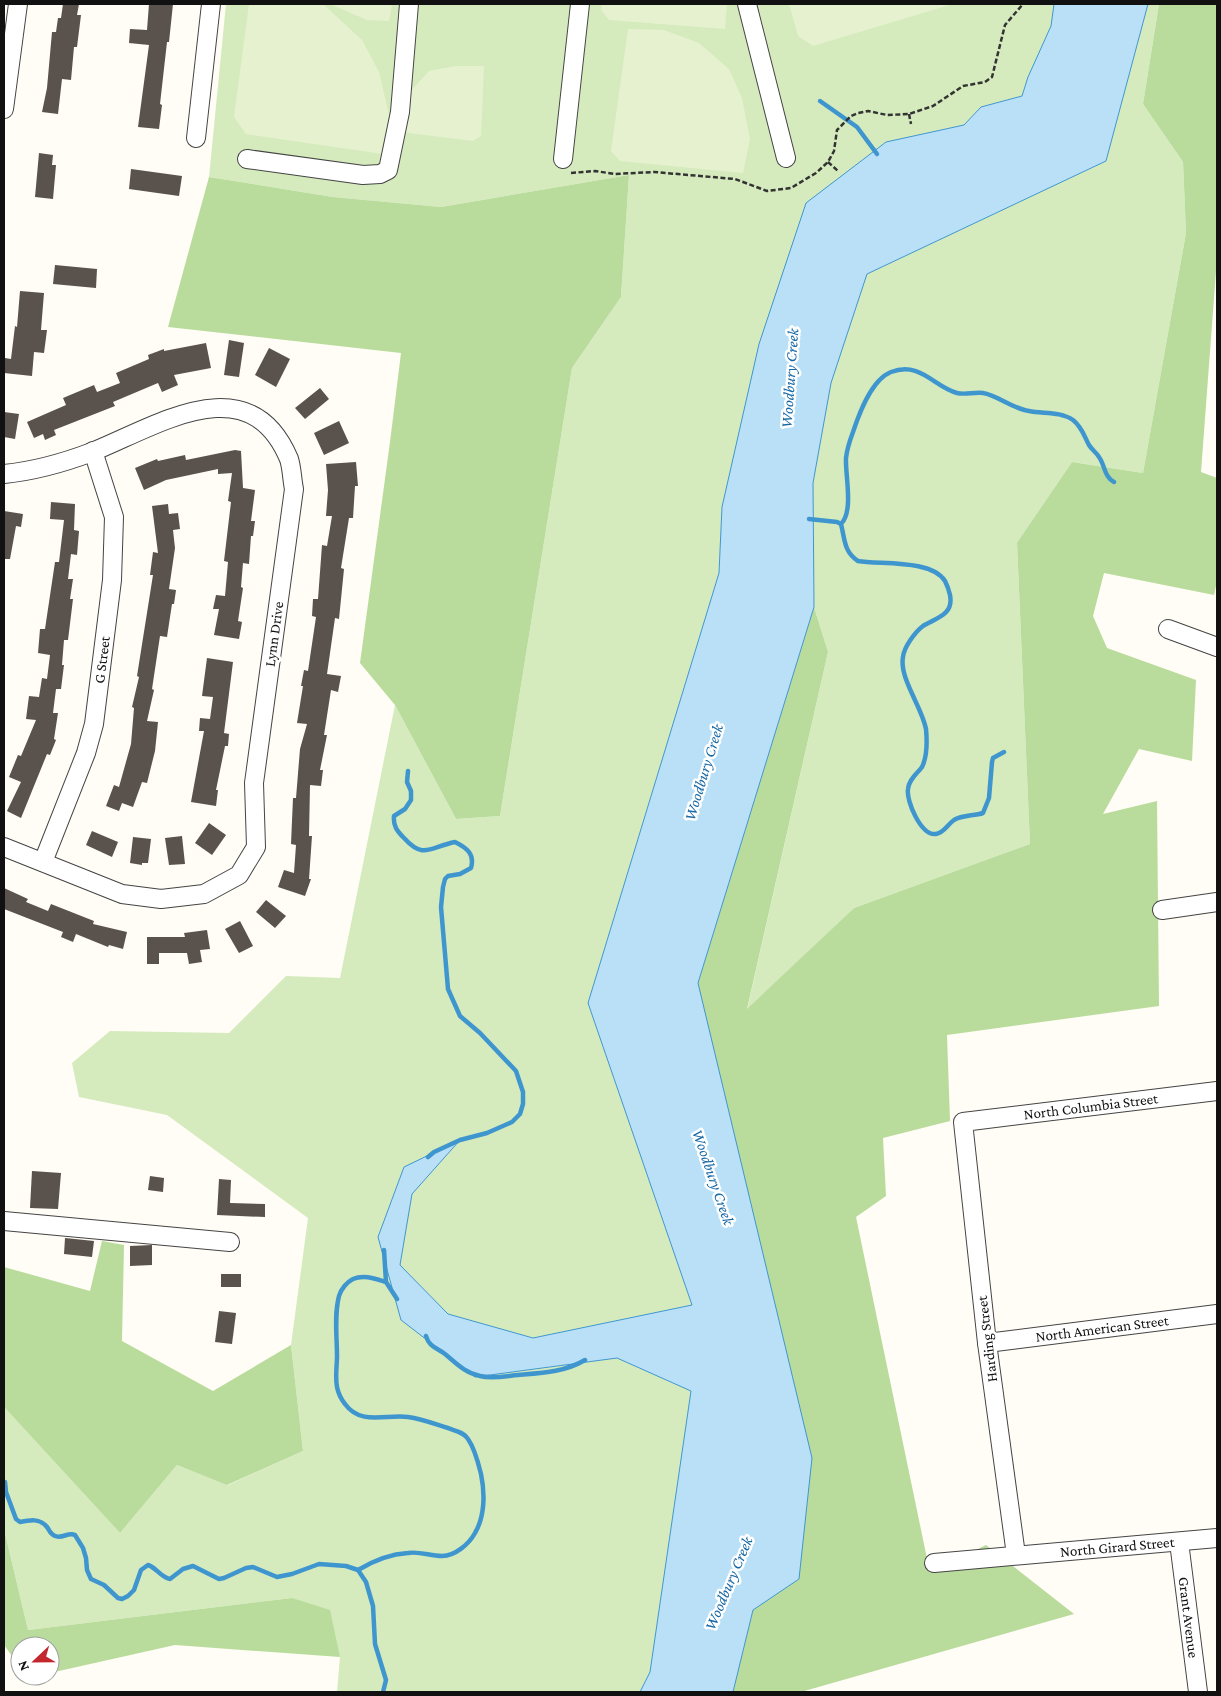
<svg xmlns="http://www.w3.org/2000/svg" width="1221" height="1696" font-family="'Crimson Pro',serif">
<rect width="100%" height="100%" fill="#fffdf5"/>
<!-- green -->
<g fill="#d5ebbd">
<path d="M226,4h828l-3,22 -23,51 -6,19 -41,11 -17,18 -78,17 -164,365 -3,66 -131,430 104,302 -159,33 -85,-24 -48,-49 12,-71 47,-53 -55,26 -26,70 97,140 142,-19 74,33 -41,281 -10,20h-303l3,-35 -48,-59 -264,32 -24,-101v-122l116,126 57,-68 51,20 75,-34 -12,-106 17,-127 -141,-103 -88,-18 -7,-34 38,-32 119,2 57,-57 54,2 55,-273 61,114 44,-3 72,-448 49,-71 8,-122 -188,32 -108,-10 -124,-20z"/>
<path d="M1148,4h11l-16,100 40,58 3,71 -43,240 -71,-11 -55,82 13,300 -176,64 -107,102 81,-358 -14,-45 -1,-124 18,-100 36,-109 239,-113z"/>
</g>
<!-- forest -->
<g fill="#b9dc9c">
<path d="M1159,4h58v254l-16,214 16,6v103l-3,14 -110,-22 -11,43 14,32 89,32 -4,81 -53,-12 -36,65 54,-13 2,205 -212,29 3,86 -67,17 3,58 -30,21 74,356 56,-28 88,69 -273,78h-68l20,-82 46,-31 -101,-596 116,-376 14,45 -81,357 107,-101 176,-64 -13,-301 55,-81 71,11 43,-240 -3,-71 -40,-58z"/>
<path d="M629,175l-8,122 -49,71 -72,448 -44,3 -61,-114 -35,-42 30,-221 11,-89 -233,-26 41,-150 124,20 108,10z"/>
<path d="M102,1241l22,4 -2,96 91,50 78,-46 12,106 -76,34 -50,-20 -57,68 -116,-126v-140l86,24z"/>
<path d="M4,1529l24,101 264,-32 38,12 10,47 -165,-12 -125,28v-27h-30v21l-16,-22z"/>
</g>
<!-- pitch -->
<g fill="#e6f2cf">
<path d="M249,4h74l39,36 17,32 10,43 -6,39 -137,-20 -12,-17z"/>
<path d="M330,4h62l-3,17 -22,-1z"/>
<path d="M602,4h125l-2,25 -116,-9 -8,-10z"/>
<path d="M789,4h164l-140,42 -15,-10z"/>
<path d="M628,29l36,1 35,13 30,26 13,29 8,41 -7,34 -123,-12 -9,-10z"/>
<path d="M456,66h28l-3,70 -8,5 -72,-9 8,-39 20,-22z"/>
</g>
<!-- water -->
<path fill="#b9e0f7" stroke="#3f96cf" d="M1054,4h94l-42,157 -239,113 -36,109 -18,100 1,124 -116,376 114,475 -13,121 -46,31 -20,82h-93l10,-20 41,-281 -74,-33 -142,19 -74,-57 -23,-83 26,-70 56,-27 -48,54 -12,71 48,49 85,24 159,-33 -104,-302 131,-430 3,-66 37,-163 47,-141 80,-61 78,-17 17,-18 41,-11 6,-19 23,-51z"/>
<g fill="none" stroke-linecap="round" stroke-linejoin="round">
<!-- stream -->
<g stroke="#3f96cf" stroke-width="4.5">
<path d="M820,101l37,26 20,27"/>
<path d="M809,519l28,3 4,2"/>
<path d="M1004,752l-11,6 -1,4 -3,36 -6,15c-9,3 -21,2 -29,7 -7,5 -10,13 -18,14 -15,2 -30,-33 -28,-45 1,-10 9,-15 14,-22 5,-10 5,-27 4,-38 -4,-22 -27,-51 -23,-72 1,-10 12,-25 20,-31 13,-8 31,-11 27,-31 -1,-5 -3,-10 -5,-14 -14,-22 -65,-16 -87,-20 -14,-9 -13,-21 -17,-37 13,-13 4,-49 5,-66 1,-9 4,-18 7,-26 6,-18 18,-52 38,-60 29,-11 42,14 66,21 8,2 17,-1 26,0 14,2 30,16 46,18 14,3 31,0 44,9 9,7 11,16 16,25 3,5 7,7 10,12 6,8 5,20 15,25"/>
<path d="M408,771l-1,11 4,9v9l-6,9 -11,7c-1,10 3,15 10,22 20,22 26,9 51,4 12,6 20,12 16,26l-11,6 -12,2 -3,3 -2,8 -2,20 7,82 12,27 20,17 36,38 7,21v12l-3,10 -8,8 -25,11 -27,7 -26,12 -6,5"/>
<path d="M384,1250l2,32 11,17"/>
<path d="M426,1336c3,11 11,12 19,18 11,9 20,19 35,22 12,3 26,0 38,-1 24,-2 47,-3 67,-15"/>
<path d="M5,1482l1,10 10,27 4,3c10,-2 20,-4 27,5 3,4 3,7 8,9 7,3 13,-4 20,-1l8,13 3,10 1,12 4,9 13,6 14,13 4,1 6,-3 6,-6 7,-20 7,-5c9,3 12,12 22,14l13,-10 10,-3 26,13 5,-1 22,-10 7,-1 24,10 15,-3 27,-10 27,2 12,4 8,12 7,24 2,38 11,36 -3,12"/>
<path d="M358,1570c15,-9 32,-16 50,-17 12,-2 22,3 34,3 13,0 27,-12 33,-23 10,-17 10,-40 6,-59 -3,-12 -6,-25 -13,-35 -4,-7 -13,-8 -20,-11 -13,-4 -26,-9 -40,-11 -22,-3 -47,9 -63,-13 -4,-5 -7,-12 -8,-17 -2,-10 0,-21 0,-31 0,-19 -3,-41 2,-60 2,-7 8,-14 14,-17 11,-5 23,0 33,3"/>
</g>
</g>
<!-- building -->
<g fill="#5a524d">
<path d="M63,4h16l-2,11h4l-4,32h-3l-3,33 -9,-1 -4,35 -16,-2 5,-24 5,-56h4l2,-14h3z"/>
<path d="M149,4h24l-4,38h-2l-7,62 2,1 -3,24 -21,-2 11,-82 -20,-2 1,-14 17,1z"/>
<path d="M39,153l14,2 -1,10h4l-3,34 -18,-2z"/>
<path d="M131,169l51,7 -3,20 -50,-7z"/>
<path d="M55,265l42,4 -1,19 -43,-4z"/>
<path d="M20,291l24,2 -3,37h6l-3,23 -10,-1 -2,24 -28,-3 1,-15 6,1 4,-33 2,1z"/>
<path d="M229,340l15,3 -5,34 -15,-2z"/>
<path d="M206,343l5,25 -37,7 4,10 -16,7 -4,-9 -45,19 2,4 -61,24 2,5 -11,5 -2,-6 -9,4 -7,-16 39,-17 -3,-7 31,-13 3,7 23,-9 -4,-10 33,-14 -1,-4 16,-6v2z"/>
<path d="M269,348l21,11 -14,28 -21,-12z"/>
<path d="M320,388l9,11 -24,20 -10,-11z"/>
<path d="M4,412l15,2 -4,25 -11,-2z"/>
<path d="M339,421l10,22 -25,12 -10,-22z"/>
<path d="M235,450l6,1 2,37 12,2 -4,31h4l-2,15h-2l-2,28 -6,-1 -2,24 2,1 -5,33 4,1 -3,17 -25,-4 5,-26h-6l3,-14 9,1 3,-34 -4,-1 7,-59 -3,-1 4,-28 -14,1v-5l-52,11 -22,10 -9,-22 22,-9 1,2 27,-6 1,5z"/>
<path d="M356,462l2,24h-3l-2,32h-4l-8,50 3,1 -5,50 -4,-1 -8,56 14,2 -3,16 -7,-2 -7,45h3l-7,35h3l-2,16 -11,-1 -1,51h3l-3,43h2l-6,17 -27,-9 6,-17 10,3 2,-28 -5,-1 2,-46h3l4,-49 7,-25 -10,-1 6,-37h-2l3,-16 4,1 8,-54 -4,-1 1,-17h5l4,-54 5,1 5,-30h-6l2,-26 -2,-26z"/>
<path d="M51,502l24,2 -1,26 5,1 -2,24 -6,-1 -3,25h5l-3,20h3l-5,41h-4l-2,25h2l-3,24h-5l-3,24h5l-4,26 2,1 -6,15 -3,-1 -26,64 -14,-7 14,-29 -12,-5 9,-22 3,1 15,-36 -10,-1 3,-23 10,1 3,-19 5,1 3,-24 -12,-2 2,-24h5l10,-67h4l5,-42 -14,-1z"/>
<path d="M168,504l1,10 9,-1 2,16 -7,1 2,18 -6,41 7,1 -2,14h-2l-5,33 -7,-1 -8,53 2,1 -7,31 11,1 -3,29 -8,32 -5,-1 -9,25 -11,-4 -3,8 -13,-5 8,-21 5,2 12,-43 3,-36 -2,-1 7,-30 -2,-1 16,-101h-3l3,-23 5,1 -6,-47z"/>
<path d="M4,511l19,3 -2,13 -5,-1 -6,33h-6z"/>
<path d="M207,658l26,4 -9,71 5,1 -1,12h-3l-9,44h2l-2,16 -25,-4 13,-71h-5l1,-13 10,1 3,-22 -11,-1z"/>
<path d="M209,823l17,12 -14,20 -17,-12z"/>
<path d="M92,831l26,11 -6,15 -26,-12z"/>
<path d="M182,836l3,28 -16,1 -4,-27z"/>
<path d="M133,837l18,2 -3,24h-6v2l-12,-2z"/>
<path d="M4,888l24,11 -2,3 22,9 3,-7 43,17 -1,3 34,8 -4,17 -14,-4 -1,2 -32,-13 -3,8 -12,-5 2,-5 -59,-23z"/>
<path d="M266,900l20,16 -11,12 -19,-16z"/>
<path d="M240,921l13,25 -14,7 -14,-24z"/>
<path d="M207,930l3,19 -10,1 2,12 -13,2 -2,-11h-28v11h-12v-27h38l-1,-4z"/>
<path d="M32,1171l29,2 -3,36 -28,-1z"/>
<path d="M150,1176l14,2 -1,14 -15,-2z"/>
<path d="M219,1179l12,1 -1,23 35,1v13l-48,-2z"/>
<path d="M65,1238l29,3 -2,16 -28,-3z"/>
<path d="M152,1245v20l-22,1v-20z"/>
<rect x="221" y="1274" width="20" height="13"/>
<path d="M219,1311l17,2 -4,31 -17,-2z"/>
</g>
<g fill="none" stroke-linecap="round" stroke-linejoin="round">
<defs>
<g id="minor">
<path d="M747,4l39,154"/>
<path d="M4,109l14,-105"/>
<path d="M196,138l15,-134"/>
<path d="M247,159l116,16 17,-1 8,-4 12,-58 9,-108"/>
<path d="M563,159l17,-155"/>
<path d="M4,474c30,-3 59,-11 88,-22 65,-26 157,-88 197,7 3,9 3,21 5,30l-40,294 2,64 -17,28 -35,19 -43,5 -39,-5 -118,-47"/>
<path d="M1168,629l49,18"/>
<path id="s1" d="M43,862l43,-109 8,-29 18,-144 2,-63 -21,-66"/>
<path d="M1162,910l55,-8"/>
<path d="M4,1221l226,21"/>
<path id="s2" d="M987,1343l230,-29"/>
<path id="s3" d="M1179,1542l19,150"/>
<path id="s4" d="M1016,1555l-29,-212 -24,-221 254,-31"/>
<path id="s5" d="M934,1563l283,-25"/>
</g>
</defs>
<!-- minor casing -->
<use href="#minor" stroke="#444" stroke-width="20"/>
<!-- path -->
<g stroke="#333" stroke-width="2.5" stroke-dasharray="5 2.5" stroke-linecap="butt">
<path d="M909,114l2,10"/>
<path d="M828,162l10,9"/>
<path d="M571,173l24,-2 20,3 39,-2 81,7 32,12 24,-3 25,-15 12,-11 6,-11 3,-21 14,-14 7,-3 10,-2 19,4 22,-1 24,-8 30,-20 22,-4 7,-5 13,-52 18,-21"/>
</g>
<!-- minor -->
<use href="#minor" stroke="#fff" stroke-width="18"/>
</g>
<g text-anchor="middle" stroke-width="5" stroke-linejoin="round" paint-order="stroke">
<!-- street labels -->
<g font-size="15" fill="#111" stroke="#fff">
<text transform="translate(274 634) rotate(-82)" y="5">Lynn Drive</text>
<text dy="5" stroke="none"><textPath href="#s1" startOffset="212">G Street</textPath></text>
<text dy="5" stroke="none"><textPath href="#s4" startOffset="565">North Columbia Street</textPath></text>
<text dy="5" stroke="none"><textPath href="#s2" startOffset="116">North American Street</textPath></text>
<text transform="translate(987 1339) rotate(-97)" y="5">Harding Street</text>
<text dy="5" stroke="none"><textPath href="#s5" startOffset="184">North Girard Street</textPath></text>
<text dy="5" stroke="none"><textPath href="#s3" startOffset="76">Grant Avenue</textPath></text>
</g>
<!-- water labels -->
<g font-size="16" font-style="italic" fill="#1768a6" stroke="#fff">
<text transform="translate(789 378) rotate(-86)" y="6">Woodbury Creek</text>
<text transform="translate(703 772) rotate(-73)" y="6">Woodbury Creek</text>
<text transform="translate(714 1177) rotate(71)" y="6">Woodbury Creek</text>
<text transform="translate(728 1583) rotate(-67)" y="6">Woodbury Creek</text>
</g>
</g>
<!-- border -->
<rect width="1221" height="1696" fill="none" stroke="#111111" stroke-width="10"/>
<!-- north arrow -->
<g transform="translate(35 1661) rotate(248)"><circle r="24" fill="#ffffff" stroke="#a0a0a0"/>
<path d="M0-4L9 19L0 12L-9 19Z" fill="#c4262e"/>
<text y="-8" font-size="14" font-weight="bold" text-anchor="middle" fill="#111111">N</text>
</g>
</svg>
